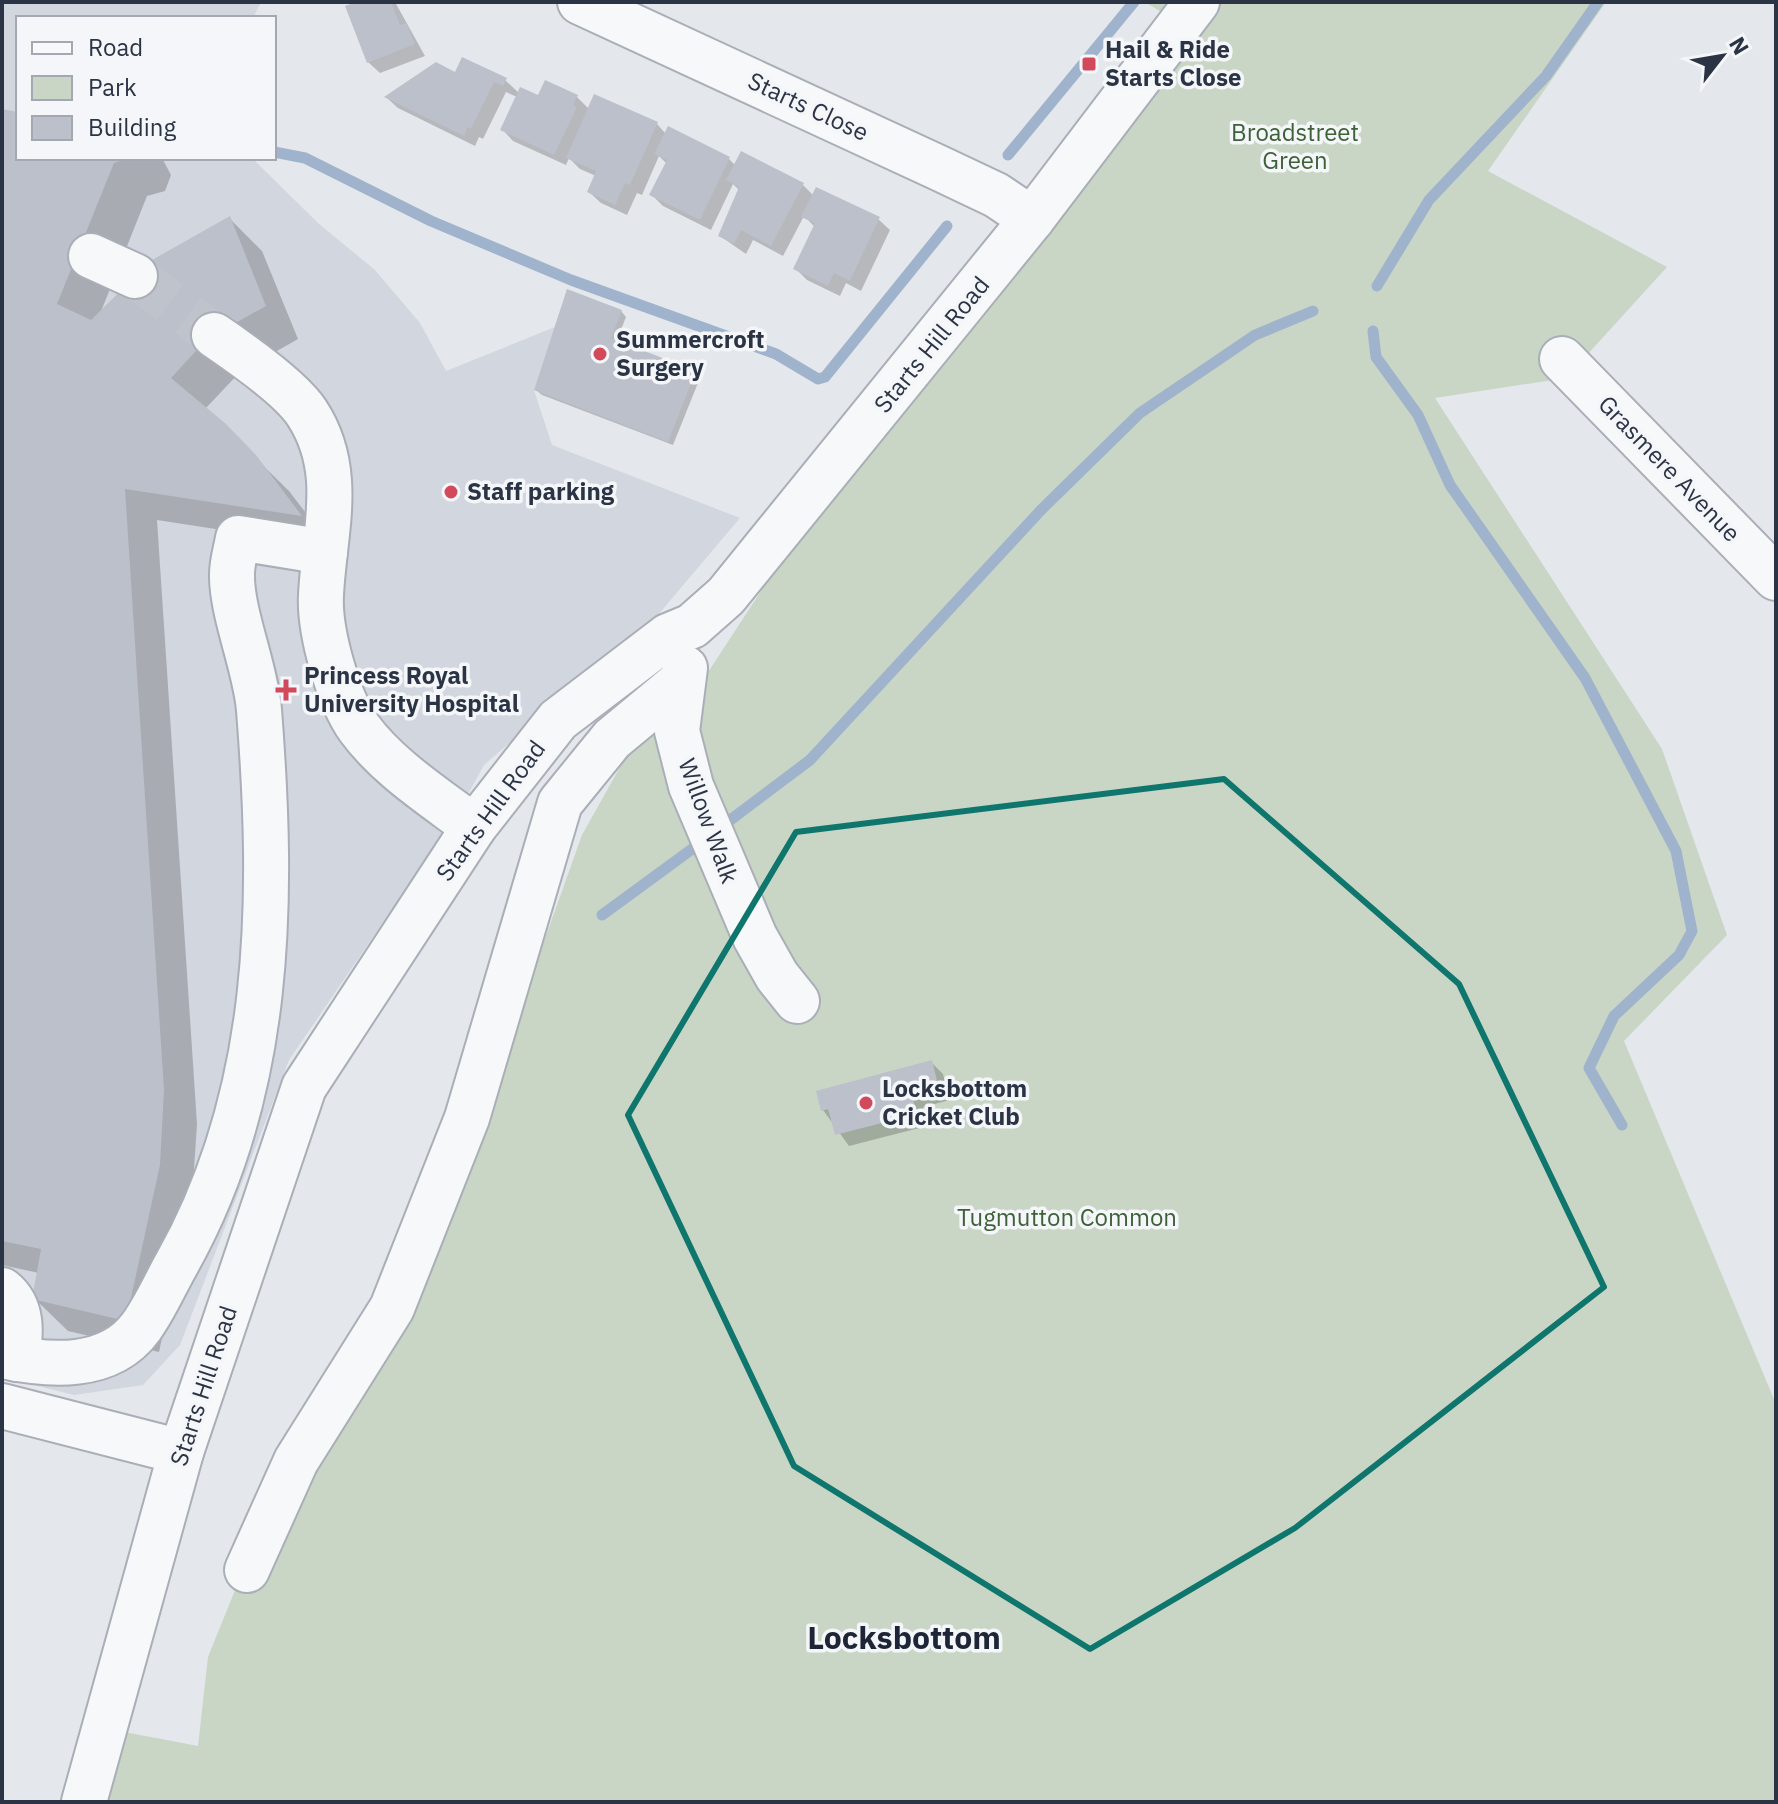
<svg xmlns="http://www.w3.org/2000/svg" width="1778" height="1804" font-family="'IBM Plex Sans',sans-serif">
<rect width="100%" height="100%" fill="#e4e7ec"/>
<!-- built -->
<path fill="#d2d6de" d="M2,2h259l-8,16h-235v140h234l67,66 56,46 45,53 26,48 109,-44 -21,63 18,55 188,73 -83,98 -173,149 -27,49 -168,246 -109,285 -37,40 -69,10 -72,-18z"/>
<!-- green -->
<path fill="#c9d6c5" d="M1145,2h461l-118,169 179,96 -101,111 -131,20 227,351 65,186 -103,106 152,363v398h-1673l16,-71 79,15 10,-89 82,-203 203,-370 89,-249 47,-84 70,-65 85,-130 408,-525z"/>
<!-- shadow -->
<g fill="#0003">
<path d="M362,2h33l30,54 -45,17 -12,-11z"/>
<path d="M456,74l49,6 14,13 20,5 38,-1 13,13 67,14 9,10 63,25 7,7 67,19 11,11 64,23 12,11 -29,61 -15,-8 -6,13 -33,-16 -11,-11 19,-42 -11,-11 -21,40 -30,-16 -7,14 -26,-18 19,-46 -6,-6 -22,46 -48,-24 -11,-11 15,-31 -8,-8 -17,39 -5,-2 -10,22 -26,-12 -12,-11 7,-16 -16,-7 -11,-11 -3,7 -53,-24 -11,-12 15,-32 -11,-5 -23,47 -4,-2 -4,9 -77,-38 -11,-10z"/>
<path d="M2,111l16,3v44h144l9,17 -6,16 -18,5 -47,118 129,-96 33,33 36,88 -58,33 -35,37 84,82 43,56 -175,-27 40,604 -5,75 -33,153 -91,-21 -34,-33 5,-25 -37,-8z"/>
<path d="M621,311l5,6 -10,25 84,36 -27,67 -131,-50 -6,-5z"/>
<path d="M931,1062l12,12 7,26 -27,7 4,19 -78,20 -26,-36z"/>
</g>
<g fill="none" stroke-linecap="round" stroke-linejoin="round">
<!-- stream -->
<g stroke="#9fb4cc" stroke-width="11">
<path d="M274,152l31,6 126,63 140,59 205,74 42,25 7,-2 122,-151"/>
<path d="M1008,155l126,-153"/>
<path d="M1377,286l52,-86 117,-124 52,-74"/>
<path d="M1373,331l3,26 42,58 32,70 135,193 91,173 16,80 -13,24 -65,61 -25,52 33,57"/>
<path d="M721,827l89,-67 231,-250 99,-97 115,-78 58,-24"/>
<path d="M602,915l101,-74"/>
</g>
</g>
<!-- building -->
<g fill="#bbc0ca">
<path d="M356,2h35l9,23 6,-2 9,21 -48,19 -22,-57z"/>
<path d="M462,57l45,21 -4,8 -9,-4 -23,47 -3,-2 -4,9 -80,-39 52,-35 19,10z"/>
<path d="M545,80l33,15 -5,10 4,2 -23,48 -54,-25 20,-43 18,8z"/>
<path d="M594,94l64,28 -28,63 -5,-2 -10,22 -28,-13 9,-21 -30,-13z"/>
<path d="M2,109l16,3v46h112l-16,5 -57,141 34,16 61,-60 78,-44 36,90 -59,33 -36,39 55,46 30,31 46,61 -177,-27 39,601 -4,75 -34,156 -94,-22 9,-50 -39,-8z"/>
<path d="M668,126l62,31 -30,63 -51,-25 18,-35 -13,-6z"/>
<path d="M741,151l63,32 -33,63 -30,-16 -7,14 -16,-8 21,-49 -13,-7z"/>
<path d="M816,187l64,30 -30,64 -16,-8 -6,13 -35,-17 22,-46 -14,-6z"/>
<path d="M567,289l55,21 -11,28 85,33 -28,71 -134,-52z"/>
<path d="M932,1060l7,29 -27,7 5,18 -82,21 -7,-26 -7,2 -5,-20z"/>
</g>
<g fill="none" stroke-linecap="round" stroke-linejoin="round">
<!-- minor-tunnel -->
<path stroke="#bfc3cb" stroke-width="44" stroke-dasharray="44 22" stroke-linecap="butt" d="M135,276l79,59"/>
<defs>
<g id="minor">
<path d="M580,2l359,166 57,27 36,24"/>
<path d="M91,256l44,20"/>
<path d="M214,335c25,17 77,53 93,78 38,58 17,119 14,182 -2,36 17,104 38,133 29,40 77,70 115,99"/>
<path d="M1562,359l214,219"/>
<path d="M685,668l-8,63 14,55 64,151 22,39 20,25"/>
<path d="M2,1290c22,17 19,44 15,69"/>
<path d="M2,1356c47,10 107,15 139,-29 14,-19 24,-43 36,-64 96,-171 97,-362 82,-553 -3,-41 -28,-98 -27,-136 0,-12 4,-24 6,-36l87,14"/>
<path d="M2,1406l179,46"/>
<path d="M247,1570l49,-109 96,-153 75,-190 93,-315 52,-64 70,-58"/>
<path d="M84,1802l97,-350 123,-365 170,-260 84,-107 110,-84 24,-10 34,-30 306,-377 165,-217"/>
</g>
</defs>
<!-- minor casing -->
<use href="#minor" stroke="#a9aeb7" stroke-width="48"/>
<!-- minor -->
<use href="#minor" stroke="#f7f8fa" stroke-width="44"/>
</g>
<!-- marked area -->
<path fill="none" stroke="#0f766e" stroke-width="6" stroke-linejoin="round" d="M1224,779l235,205 145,303 -309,241 -205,121 -296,-183 -166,-351 168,-283z"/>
<!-- markers -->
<g fill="#d1495b" stroke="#f4f6f9" stroke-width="3">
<rect x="1081" y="56" width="16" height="16" rx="4"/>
<circle cx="600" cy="354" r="8"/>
<circle cx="451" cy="492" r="8"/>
<path d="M282 678h8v8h8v8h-8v8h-8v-8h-8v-8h8z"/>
<circle cx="866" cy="1103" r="8"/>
</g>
<g text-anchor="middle" stroke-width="7" stroke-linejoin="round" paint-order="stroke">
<!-- poi labels -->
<g font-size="24" font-weight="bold" fill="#2b3445" stroke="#f4f6f9" text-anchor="start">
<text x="1105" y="58">Hail &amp; Ride<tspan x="1105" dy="28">Starts Close</tspan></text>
<text x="616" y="348">Summercroft<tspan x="616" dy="28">Surgery</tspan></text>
<text x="467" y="500">Staff parking</text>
<text x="304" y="684">Princess Royal<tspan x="304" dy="28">University Hospital</tspan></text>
<text x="882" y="1097">Locksbottom<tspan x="882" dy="28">Cricket Club</tspan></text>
</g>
<!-- street labels -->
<g font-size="24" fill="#2b3445" stroke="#f4f6f9">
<text transform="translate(808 107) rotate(25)" y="8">Starts Close</text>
<text transform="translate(932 345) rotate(-51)" y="8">Starts Hill Road</text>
<text transform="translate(1669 469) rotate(46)" y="8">Grasmere Avenue</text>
<text transform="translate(491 811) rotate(-54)" y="8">Starts Hill Road</text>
<text transform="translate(708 821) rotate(70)" y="8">Willow Walk</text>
<text transform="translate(204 1386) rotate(-72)" y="8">Starts Hill Road</text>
</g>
<!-- park labels -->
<g font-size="24" fill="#3f6138" stroke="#f4f6f9">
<text x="1295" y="141">Broadstreet<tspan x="1295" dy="28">Green</tspan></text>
<text x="1067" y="1226">Tugmutton Common</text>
</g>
<!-- district labels -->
<g font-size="32" font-weight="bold" fill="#1d2536" stroke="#f4f6f9">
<text x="904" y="1649">Locksbottom</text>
</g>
</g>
<!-- border -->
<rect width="1778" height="1804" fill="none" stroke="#2b3445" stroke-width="8"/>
<!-- legend -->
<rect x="16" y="16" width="260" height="144" fill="#f4f6f9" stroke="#a4a8b1" stroke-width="2"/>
<rect x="32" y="42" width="40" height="12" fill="#f7f8fa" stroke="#a4a8b1" stroke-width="2"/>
<text x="88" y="56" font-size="24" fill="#2b3445">Road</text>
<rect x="32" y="76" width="40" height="24" fill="#c9d6c5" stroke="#a4a8b1" stroke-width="2"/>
<text x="88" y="96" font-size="24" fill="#2b3445">Park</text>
<rect x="32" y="116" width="40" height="24" fill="#bbc0ca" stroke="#a4a8b1" stroke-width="2"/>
<text x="88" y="136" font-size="24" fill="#2b3445">Building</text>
<!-- north arrow -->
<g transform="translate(1722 56) rotate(59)" stroke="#f4f6f9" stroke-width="6" paint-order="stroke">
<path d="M0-6L14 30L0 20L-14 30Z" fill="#2b3445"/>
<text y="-12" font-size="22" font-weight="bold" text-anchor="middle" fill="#2b3445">N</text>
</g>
</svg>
